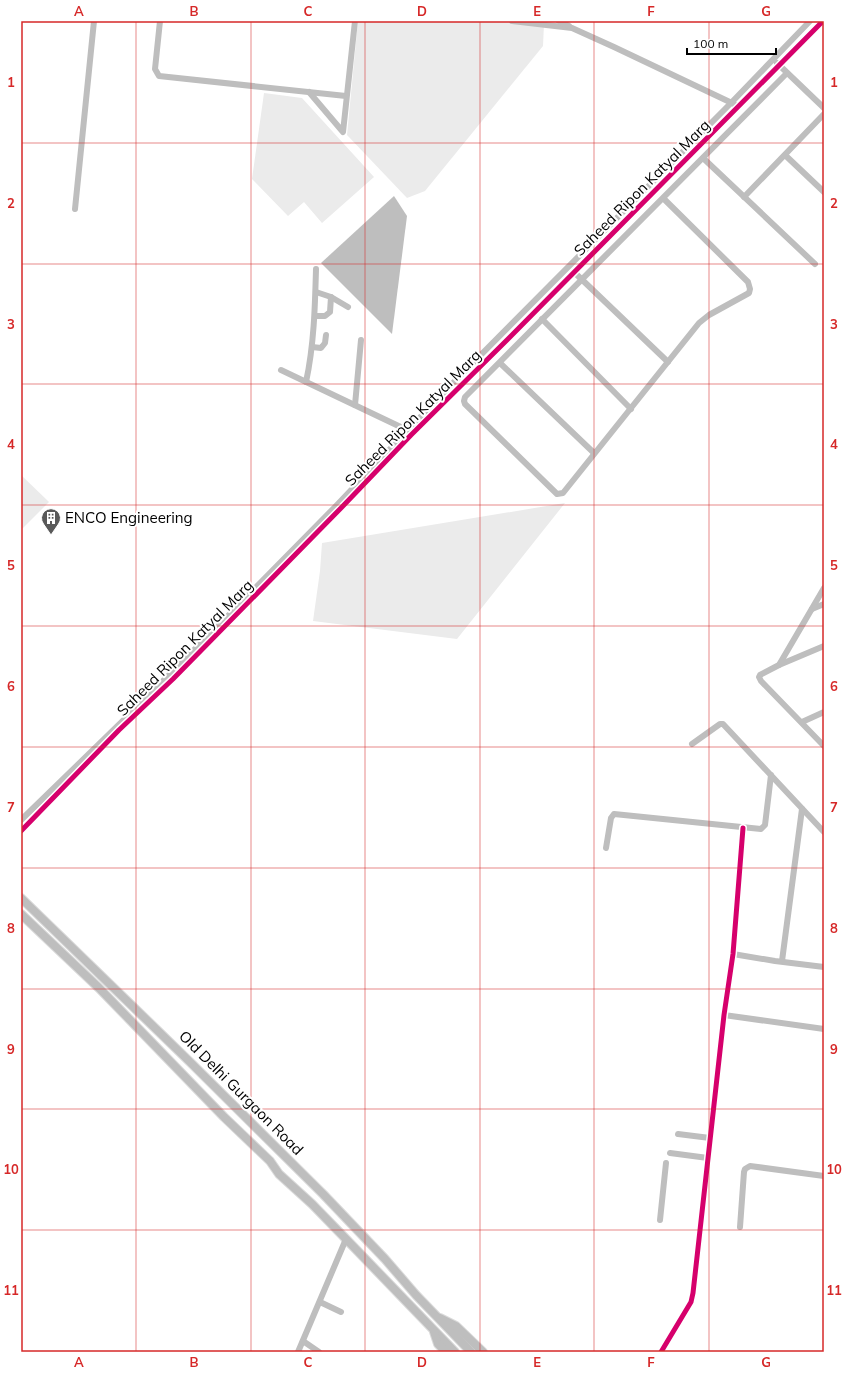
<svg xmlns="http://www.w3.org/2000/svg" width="845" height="1373" font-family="Mulish,sans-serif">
<rect width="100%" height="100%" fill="#fff"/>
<!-- green -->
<g fill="#ebebeb">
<path d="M358,21h164l22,3 -1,22 -118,145 -18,7 -60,-63z"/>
<path d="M264,93l38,5 72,79 -52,46 -18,-21 -16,14 -36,-37z"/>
<path d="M21,475l28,27 -28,28z"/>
<path d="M565,503l-108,136 -144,-18 7,-50 2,-28z"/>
</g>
<!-- water -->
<path fill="#bebebe" d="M394,196l13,20 -15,118 -71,-71z"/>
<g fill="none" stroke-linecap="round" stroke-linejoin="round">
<defs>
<g id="major">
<path d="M21,898l169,164 133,132 62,65 31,36 55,57"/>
<path d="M21,914l78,74 125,129 46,44 9,13 33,30 34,35 109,113"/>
<path d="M440,1318l16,8 27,26"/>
<path d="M434,1332l4,12 8,8"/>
</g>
</defs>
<!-- major casing -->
<use href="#major" stroke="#dbdbdb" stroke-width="10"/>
<!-- minor -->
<g stroke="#bebebe" stroke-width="6">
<path d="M160,21l-5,48 4,7 187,20"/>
<path d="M512,21l60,7 42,19 120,57"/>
<path d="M559,21l10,5"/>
<path d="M777,63l47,45"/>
<path d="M309,92l34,40 12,-111"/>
<path d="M785,155l39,37"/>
<path d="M703,158l112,106"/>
<path d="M744,197l80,-83"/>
<path d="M663,198l85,84 2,7 -1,4 -40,22 -10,8 -136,170 -6,1 -92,-90 -1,-3 1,-4 322,-324"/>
<path d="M75,209l19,-188"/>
<path d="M574,272l94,90"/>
<path d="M316,292l15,5 17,10"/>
<path d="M315,316h10l5,-4 1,-15"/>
<path d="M542,319l89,90"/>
<path d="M312,347l9,1 4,-5 1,-8"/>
<path d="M500,363l94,90"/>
<path d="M281,370l126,60"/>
<path d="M306,382c8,-37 9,-75 10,-113"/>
<path d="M355,405l6,-65"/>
<path d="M824,588l-45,77 -19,10 -1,2 2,4 63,65"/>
<path d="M812,609l12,-5"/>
<path d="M779,665l45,-19"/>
<path d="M802,722l22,-10"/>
<path d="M692,744l28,-20h3l101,108"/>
<path d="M21,820l113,-110 80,-80 121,-123 110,-116 286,-288 79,-82"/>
<path d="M21,831l98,-101 54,-51 169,-172 69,-72 96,-95 316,-319"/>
<path d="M606,848l5,-30 3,-4 147,15 4,-4 6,-50"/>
<path d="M733,954l42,7 49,6"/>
<path d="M782,961l20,-152"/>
<path d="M724,1015l100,14"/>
<path d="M678,1134l32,4"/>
<path d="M670,1153l38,5"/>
<path d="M660,1220l6,-57"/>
<path d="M740,1227l4,-55 1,-3 5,-3 74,10"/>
<path d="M320,1302l21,10"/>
<path d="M303,1341l16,11"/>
<path d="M298,1352l48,-113"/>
<path d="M661,1352l30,-50 2,-9 31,-278 9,-61 10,-126"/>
</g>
<!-- major -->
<use href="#major" stroke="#bebebe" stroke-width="8"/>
<defs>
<g id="cycleway">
<path d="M21,831l98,-101 54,-51 169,-172 69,-72 96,-95 316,-319"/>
<path d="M661,1352l30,-50 2,-9 31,-278 9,-61 10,-126"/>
</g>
</defs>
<!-- cycleway casing -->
<use href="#cycleway" stroke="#fff" stroke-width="8"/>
<!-- cycleway -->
<use href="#cycleway" stroke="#d6006c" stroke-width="5"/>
</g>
<!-- grid -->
<path fill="none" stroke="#d62828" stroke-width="1" stroke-opacity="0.55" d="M136,21v1331M251,21v1331M365,21v1331M480,21v1331M594,21v1331M709,21v1331M21,143h803M21,264h803M21,384h803M21,505h803M21,626h803M21,747h803M21,868h803M21,989h803M21,1109h803M21,1230h803"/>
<!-- icons -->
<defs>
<symbol id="building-pin" viewBox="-11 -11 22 30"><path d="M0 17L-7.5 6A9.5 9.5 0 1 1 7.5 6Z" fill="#595959" stroke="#fff"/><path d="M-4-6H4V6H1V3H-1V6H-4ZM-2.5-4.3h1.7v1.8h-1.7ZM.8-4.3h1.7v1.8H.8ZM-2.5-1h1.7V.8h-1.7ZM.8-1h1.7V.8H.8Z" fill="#fff"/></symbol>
</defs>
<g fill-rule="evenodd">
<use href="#building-pin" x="40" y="507" width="22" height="30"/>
</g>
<g text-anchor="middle" stroke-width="4" stroke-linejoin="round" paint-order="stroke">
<!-- street labels -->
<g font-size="15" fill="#000" stroke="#fff">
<text transform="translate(642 188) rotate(-45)" y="5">Saheed Ripon Katyal Marg</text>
<text transform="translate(413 418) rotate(-45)" y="5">Saheed Ripon Katyal Marg</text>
<text transform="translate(185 648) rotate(-45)" y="5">Saheed Ripon Katyal Marg</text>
<text transform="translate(241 1093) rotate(45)" y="5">Old Delhi Gurgaon Road</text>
</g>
<!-- poi labels -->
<g font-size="15" fill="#000" stroke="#fff" text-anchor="start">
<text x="65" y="523">ENCO Engineering</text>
</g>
</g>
<!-- border -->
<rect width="845" height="1373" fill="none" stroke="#ffffff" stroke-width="44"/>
<!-- scale -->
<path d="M687 48v6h89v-6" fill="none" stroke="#000000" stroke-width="2"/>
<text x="693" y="48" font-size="12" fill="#000000" stroke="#ffffff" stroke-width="3" paint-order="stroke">100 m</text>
<rect x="22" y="22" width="801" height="1329" fill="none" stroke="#d62828" stroke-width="1.5"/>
<g font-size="13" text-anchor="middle" font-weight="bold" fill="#d62828">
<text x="79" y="16">A</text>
<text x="194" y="16">B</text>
<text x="308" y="16">C</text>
<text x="422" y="16">D</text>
<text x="537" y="16">E</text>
<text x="651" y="16">F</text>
<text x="766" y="16">G</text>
<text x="11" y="87">1</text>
<text x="834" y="87">1</text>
<text x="11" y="208">2</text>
<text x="834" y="208">2</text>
<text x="11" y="329">3</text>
<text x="834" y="329">3</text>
<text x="11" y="449">4</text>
<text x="834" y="449">4</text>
<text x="11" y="570">5</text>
<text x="834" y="570">5</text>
<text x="11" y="691">6</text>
<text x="834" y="691">6</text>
<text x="11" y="812">7</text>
<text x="834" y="812">7</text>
<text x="11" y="933">8</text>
<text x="834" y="933">8</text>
<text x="11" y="1054">9</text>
<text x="834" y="1054">9</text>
<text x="11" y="1174">10</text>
<text x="834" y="1174">10</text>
<text x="11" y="1295">11</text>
<text x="834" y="1295">11</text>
<text x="79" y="1367">A</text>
<text x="194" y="1367">B</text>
<text x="308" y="1367">C</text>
<text x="422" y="1367">D</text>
<text x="537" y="1367">E</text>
<text x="651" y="1367">F</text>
<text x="766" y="1367">G</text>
</g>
</svg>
